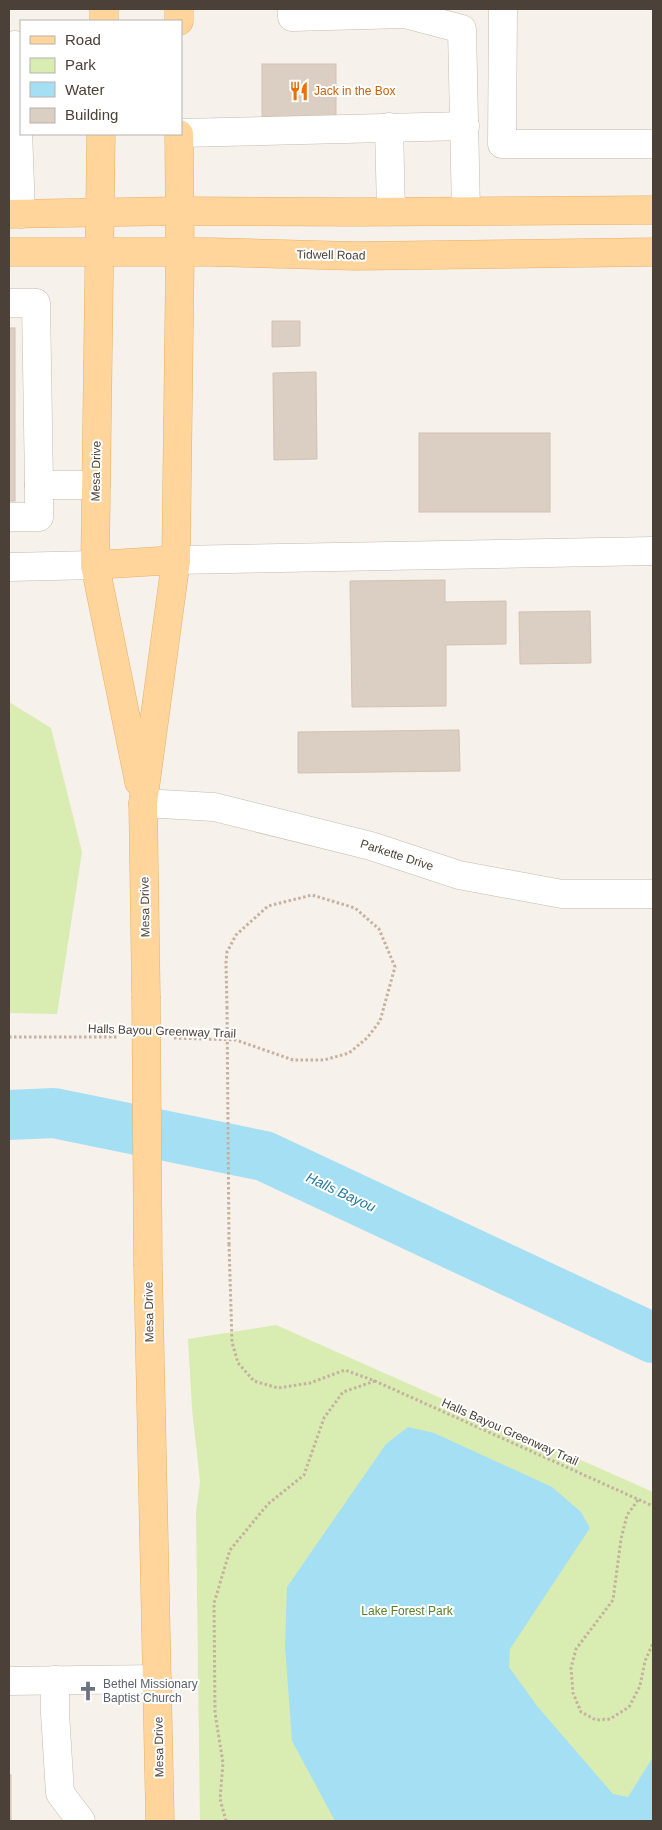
<svg xmlns="http://www.w3.org/2000/svg" width="662" height="1830" font-family="Helvetica,sans-serif">
<rect width="100%" height="100%" fill="#f6f1eb"/>
<!-- green -->
<g fill="#d9ecb2">
<path d="M9,702l42,26 31,124 -25,162 -48,-1z"/>
<path d="M276,1325l377,167v329h-453l-4,-308 4,-31 -8,-73 -4,-70z"/>
</g>
<!-- water -->
<path fill="#a5dff4" d="M408,1427l26,6 118,54 29,25 9,16 -80,121 -1,18 28,39 76,88 15,3 25,-40v64h-318l-43,-80 -7,-95 2,-59 99,-143z"/>
<g fill="none" stroke-linecap="round" stroke-linejoin="round">
<!-- river -->
<path stroke="#a5dff4" stroke-width="50" d="M9,1115l45,-2 210,43 389,182"/>
</g>
<!-- building -->
<g fill="#dbcec2" stroke="#d4c2b2">
<rect x="262" y="64" width="74" height="53"/>
<path d="M272,321h28v25l-28,1z"/>
<rect x="9" y="328" width="6" height="173"/>
<path d="M316,372l1,87 -43,1 -1,-87z"/>
<rect x="419" y="433" width="131" height="79"/>
<path d="M445,580v22l61,-1v43l-60,1v61l-94,1 -2,-126z"/>
<path d="M590,611l1,52 -71,1 -1,-52z"/>
<path d="M459,730l1,41 -162,2v-41z"/>
<rect x="9" y="1775" width="2" height="46"/>
</g>
<g fill="none" stroke-linecap="round" stroke-linejoin="round">
<defs>
<g id="minor">
<path d="M292,9v8l113,-3 57,15 4,182"/>
<path d="M503,9l-1,135h151"/>
<path d="M15,45l6,169"/>
<path d="M389,127l2,84"/>
<path d="M181,133l284,-7"/>
<path d="M9,303h27l3,182h57"/>
<path d="M9,517h30v-32"/>
<path d="M176,560l477,-9"/>
<path d="M9,567l86,-2"/>
<path d="M143,803l71,4 157,39 88,29 103,19h91"/>
<path d="M55,1680v33l5,80 21,28"/>
<path d="M9,1681l148,-2"/>
</g>
<g id="major">
<path d="M179,9v12"/>
<path d="M104,21v-12"/>
<path d="M101,134l-6,431 44,217"/>
<path d="M9,214l171,-3 175,1 298,-2"/>
<path d="M9,252h202l144,4 298,-4"/>
<path d="M95,565l81,-5"/>
<path d="M146,996l-3,-193 33,-243 4,-307 -1,-119"/>
<path d="M148,1266l12,555"/>
</g>
</defs>
<!-- minor casing -->
<use href="#minor" stroke="#c5baaf" stroke-width="29"/>
<!-- major casing -->
<use href="#major" stroke="#eab064" stroke-width="29"/>
<!-- path -->
<g stroke="#c5b19d" stroke-width="3" stroke-dasharray="2.5 2.5" stroke-linecap="butt">
<path d="M9,1037h109"/>
<path d="M174,1038l62,2 57,20h31l25,-7 18,-15 13,-17 15,-54 -16,-38 -24,-21 -43,-13 -44,11 -32,29 -9,17 -1,11 1,44"/>
<path d="M229,1244l3,98 6,21 16,18 24,7 32,-5 35,-13 30,11 278,125"/>
<path d="M638,1500l-11,15 -6,24 -8,61 -37,49 -5,19 2,25 8,19 15,8 14,-1 19,-12 11,-21 5,-25 8,-18"/>
<path d="M226,1821l-6,-22 3,-36 -8,-50 -1,-110 16,-53 38,-46 36,-29 20,-57 19,-26 32,-11"/>
</g>
<!-- minor -->
<use href="#minor" stroke="#fff" stroke-width="28"/>
<!-- major -->
<use href="#major" stroke="#ffd59b" stroke-width="28"/>
<defs>
<path id="major-bridge" d="M146,996l2,270"/>
</defs>
<!-- major-bridge casing -->
<use href="#major-bridge" stroke="#eab064" stroke-width="29" stroke-linecap="butt"/>
<!-- path-bridge -->
<path stroke="#c5b19d" stroke-width="3" stroke-dasharray="2.5 2.5" stroke-linecap="butt" d="M227,1007l2,237"/>
<!-- major-bridge -->
<use href="#major-bridge" stroke="#ffd59b" stroke-width="28"/>
</g>
<!-- icons -->
<defs>
<symbol id="restaurant-bare" viewBox="-9 -9 18 18"><path d="M-5-6h1v4h1v-4h1v4h1v-4h1v5L-1.5 .5V6h-2V.5L-5-1ZM5-6V6H3V1.5H1.5Q1.5-4 5-6Z" fill="#e8710a" stroke="#fff" stroke-width="2.5" paint-order="stroke"/></symbol>
<symbol id="church-bare" viewBox="-9 -9 18 18"><path d="M-1.2-6h2.4v3.5h3.3v2.4h-3.3V6h-2.4V-.1h-3.3v-2.4h3.3Z" fill="#6b7280" stroke="#fff" stroke-width="2.5" paint-order="stroke"/></symbol>
</defs>
<g fill-rule="evenodd">
<use href="#restaurant-bare" x="285" y="77" width="28" height="28"/>
<use href="#church-bare" x="74" y="1677" width="28" height="28"/>
</g>
<g text-anchor="middle" stroke-width="4" stroke-linejoin="round" paint-order="stroke">
<!-- food labels -->
<g font-size="12" fill="#c56008" stroke="#fff" text-anchor="start">
<text x="314" y="95">Jack in the Box</text>
</g>
<!-- street labels -->
<g font-size="12" fill="#4b4138" stroke="#fff">
<text transform="translate(331 255) rotate(1)" y="4">Tidwell Road</text>
<text transform="translate(96 471) rotate(-89)" y="4">Mesa Drive</text>
<text transform="translate(397 855) rotate(18)" y="4">Parkette Drive</text>
<text transform="translate(145 907) rotate(-91)" y="4">Mesa Drive</text>
<text transform="translate(162 1031) rotate(2)" y="4">Halls Bayou Greenway Trail</text>
<text transform="translate(149 1312) rotate(-91)" y="4">Mesa Drive</text>
<text transform="translate(510 1432) rotate(24)" y="4">Halls Bayou Greenway Trail</text>
<text transform="translate(159 1747) rotate(-91)" y="4">Mesa Drive</text>
</g>
<!-- park labels -->
<g font-size="12" fill="#558127" stroke="#fff">
<text x="407" y="1615">Lake Forest Park</text>
</g>
<!-- worship labels -->
<g font-size="12" fill="#5b616d" stroke="#fff" text-anchor="start">
<text x="103" y="1688">Bethel Missionary<tspan x="103" dy="14">Baptist Church</tspan></text>
</g>
<!-- water labels -->
<g font-size="14" font-style="italic" fill="#25799b" stroke="#fff">
<text transform="translate(341 1192) rotate(25)" y="5">Halls Bayou</text>
</g>
</g>
<!-- border -->
<rect width="662" height="1830" fill="none" stroke="#4b4138" stroke-width="20"/>
<!-- legend -->
<rect x="20" y="20" width="162" height="115" fill="#ffffff" stroke="#b7b3af"/>
<rect x="30" y="36" width="25" height="8" fill="#ffd59b" stroke="#b7b3af"/>
<text x="65" y="45" font-size="15" fill="#4b4138">Road</text>
<rect x="30" y="58" width="25" height="15" fill="#d9ecb2" stroke="#b7b3af"/>
<text x="65" y="70" font-size="15" fill="#4b4138">Park</text>
<rect x="30" y="82" width="25" height="15" fill="#a5dff4" stroke="#b7b3af"/>
<text x="65" y="95" font-size="15" fill="#4b4138">Water</text>
<rect x="30" y="108" width="25" height="15" fill="#dbcec2" stroke="#b7b3af"/>
<text x="65" y="120" font-size="15" fill="#4b4138">Building</text>
</svg>
